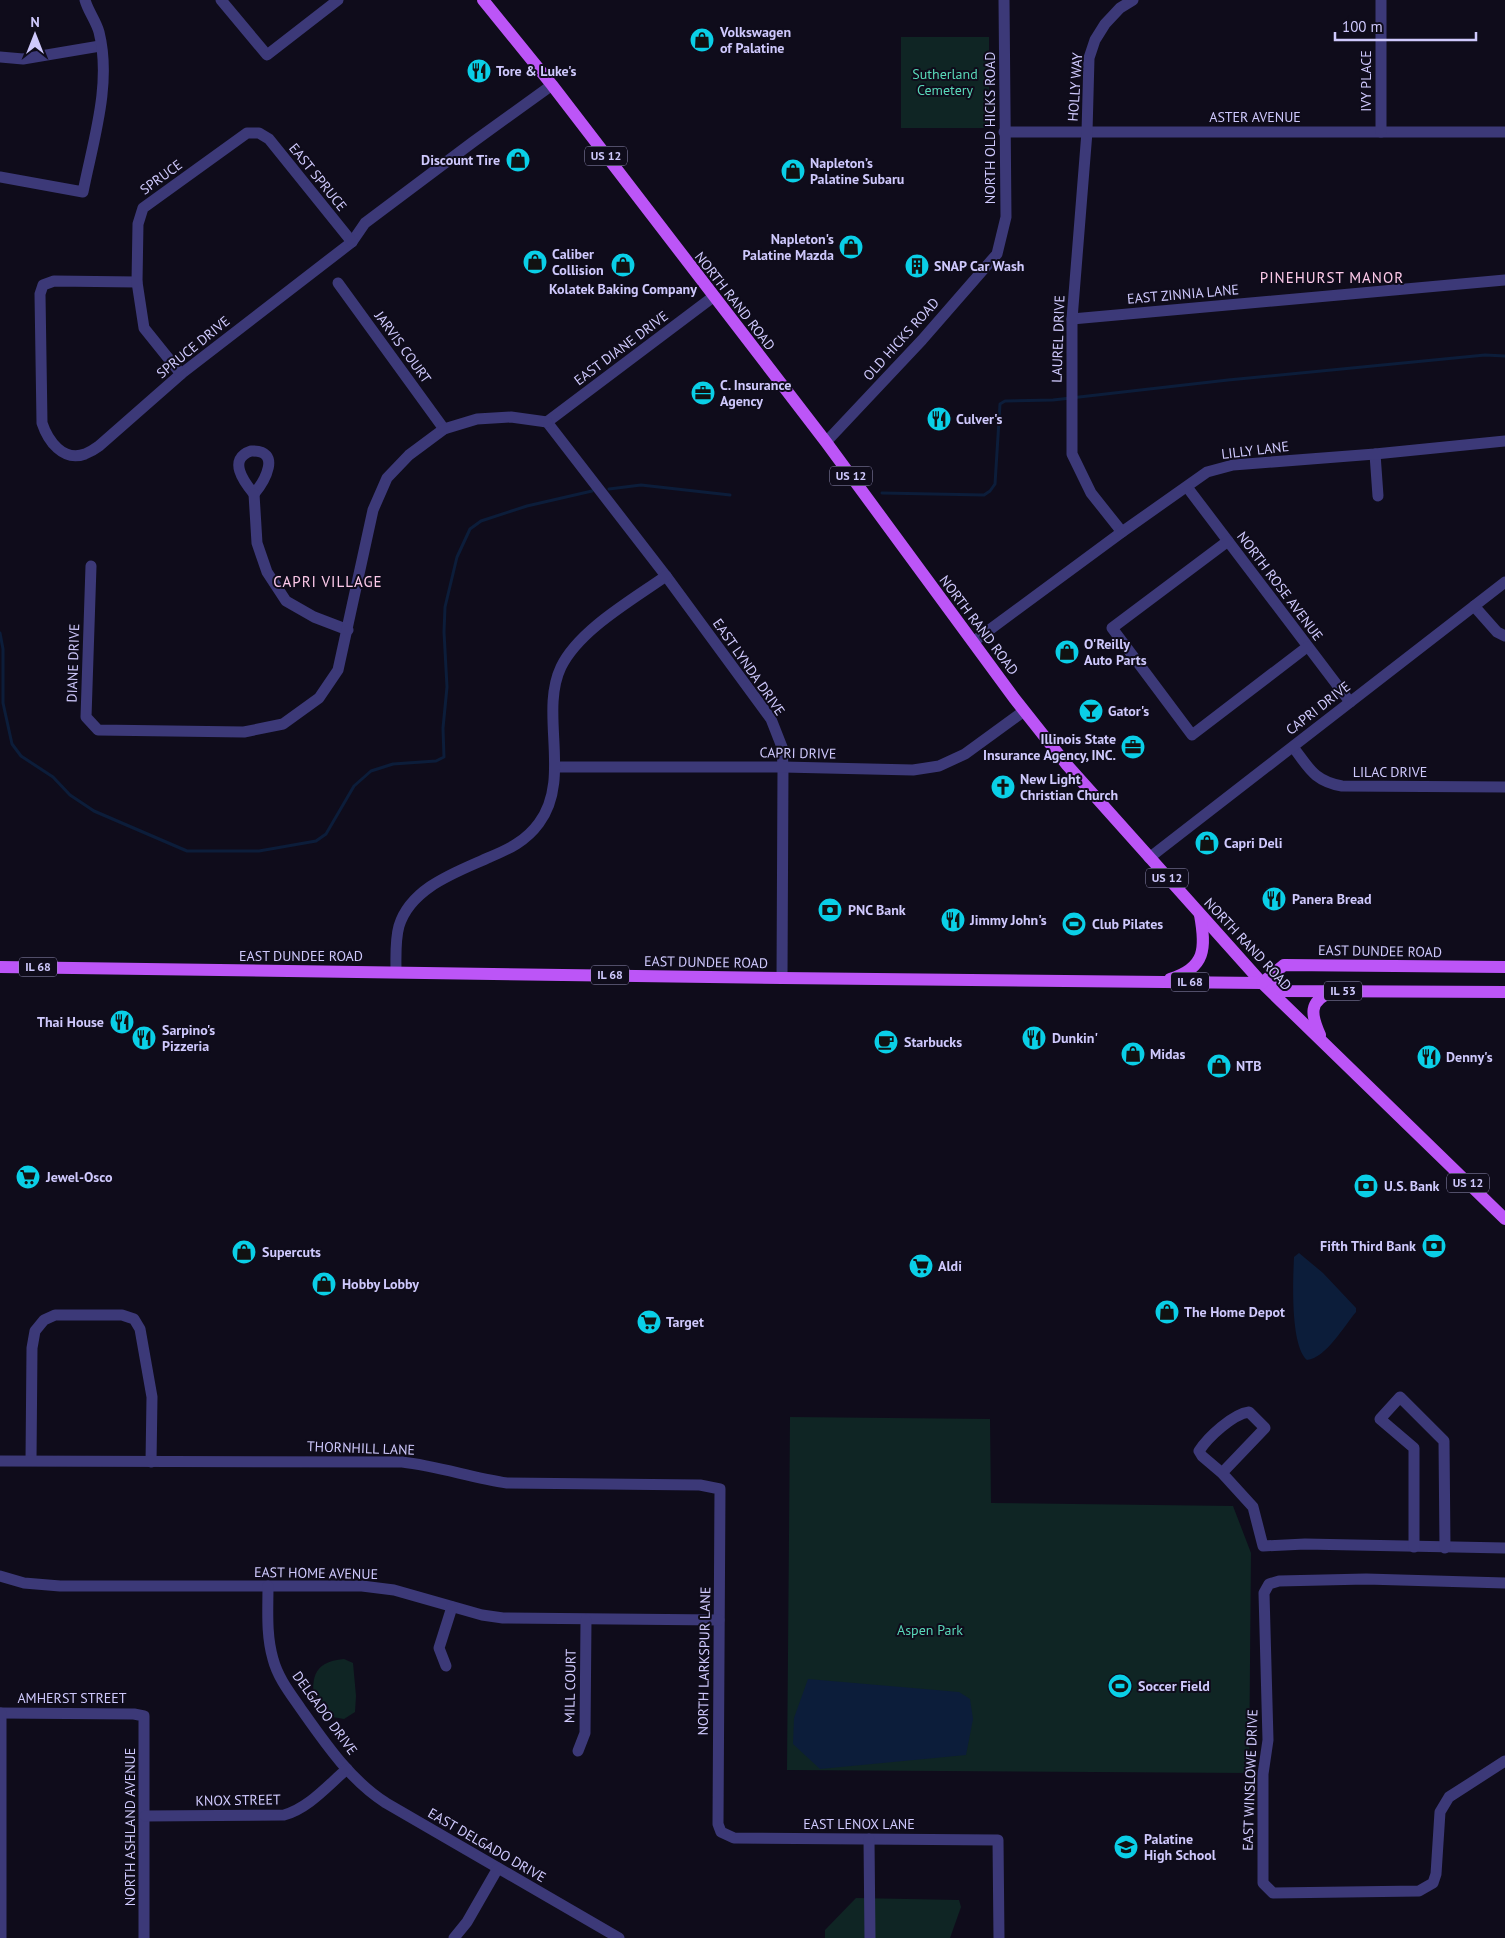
<svg xmlns="http://www.w3.org/2000/svg" width="1505" height="1938" font-family="'PT Sans',sans-serif">
<rect width="100%" height="100%" fill="#0f0c1b"/>
<!-- green -->
<g fill="#0f2524">
<rect x="901" y="37" width="88" height="91"/>
<path d="M790,1417l200,2 1,84 242,3 18,47 -2,220 -462,-3z"/>
<path d="M344,1659l9,4 3,33 -1,16 -11,7 -17,-3 -12,-8c-4,-28 -4,-46 29,-49z"/>
<path d="M856,1898l103,2 2,7 -11,31h-125v-8z"/>
</g>
<!-- water -->
<g fill="#0c1d3a">
<path d="M1299,1253l24,20 33,35v4c-12,14 -30,46 -49,48 -17,-14 -14,-81 -13,-103z"/>
<path d="M808,1679l151,13 11,7 3,20 -7,36 -146,14 -27,-25 1,-26z"/>
</g>
<g fill="none" stroke-linecap="round" stroke-linejoin="round">
<!-- stream -->
<g stroke="#0c1d3a" stroke-width="3">
<path d="M609,489l32,-4 89,10"/>
<path d="M882,493l102,2 6,-4 5,-7 5,-80 5,-3 48,-1 175,-20 257,-25 20,1"/>
<path d="M0,633l3,16v54l9,41 9,12 32,21 17,18 24,16 93,40h72l57,-10 10,-7 28,-48 17,-15 22,-7 43,-3 8,-4 -1,-29 4,-41 -3,-55 1,-25 12,-50 13,-28 11,-8 46,-15 65,-15"/>
</g>
<!-- street -->
<g stroke="#3c3978" stroke-width="11">
<path d="M221,0l46,55 71,-55"/>
<path d="M0,57l23,2 77,-13"/>
<path d="M1004,132h501"/>
<path d="M1381,132v-132"/>
<path d="M0,177l83,15c10,-51 29,-108 16,-160 -3,-11 -11,-21 -14,-32"/>
<path d="M137,282l-83,-1 -11,4 -3,9 2,129c6,18 21,39 43,31 5,-2 10,-5 14,-8l82,-72 171,-132 13,-19 108,-81 79,-57"/>
<path d="M338,283l106,146"/>
<path d="M1072,319l433,-39"/>
<path d="M181,374l-37,-46 -7,-46 1,-58 5,-16 104,-75h12l10,6 83,103"/>
<path d="M547,422l119,154 105,143 11,28 1,20 -1,211"/>
<path d="M547,422l166,-125"/>
<path d="M826,442l96,-102 75,-86 9,-37 -2,-217"/>
<path d="M251,451c32,-1 13,31 3,43 -10,-12 -27,-35 -3,-43z"/>
<path d="M1375,454l3,42"/>
<path d="M1187,487l163,215"/>
<path d="M254,494l3,49 10,29 19,29 28,16 34,13"/>
<path d="M1122,532l-31,-39 -19,-39v-135l15,-187 2,-74 6,-18 10,-16 15,-16 13,-8"/>
<path d="M1228,541l-116,87 80,107 115,-88"/>
<path d="M91,566l-5,151 12,13 146,2 39,-8 36,-26 19,-28 35,-160 14,-32 22,-23 35,-26 33,-10 34,-2 36,5"/>
<path d="M1474,606l23,26 8,4"/>
<path d="M973,642l149,-110 85,-60 26,-7 142,-11 130,-13"/>
<path d="M1293,747c16,21 21,34 49,39l163,1"/>
<path d="M555,767h228l130,3 26,-4 26,-12 59,-43"/>
<path d="M1149,858l356,-276"/>
<path d="M396,971c0,-14 -1,-31 3,-45 12,-39 58,-54 91,-69 19,-8 36,-16 49,-34 33,-44 0,-110 22,-156 18,-37 71,-67 105,-91"/>
<path d="M31,1460l1,-112 3,-17 9,-11 11,-5h67l12,4 6,10 12,68 -1,65"/>
<path d="M0,1461l402,1c36,4 70,16 105,21l193,2 20,4 -2,335 3,8 13,6 264,2 1,98"/>
<path d="M1222,1473l-20,-17 -3,-5c9,-14 34,-37 50,-39l16,16 -43,45 31,34 10,39 42,-2 200,4"/>
<path d="M1414,1547v-99l-34,-29 20,-22 44,44 1,107"/>
<path d="M0,1576l24,7 36,3h302l32,4 88,25 21,3 216,2"/>
<path d="M1505,1583l-139,-4 -87,2 -10,3 -5,9 4,147 -5,34v109l10,10 146,-2 14,-8 3,-9 4,-62 9,-15 56,-36"/>
<path d="M268,1586c0,24 -2,49 5,73 5,19 17,34 28,50 24,34 49,71 85,94l233,135"/>
<path d="M446,1666l-7,-18 13,-41"/>
<path d="M0,1713l134,1 10,2v222"/>
<path d="M578,1751l7,-18 1,-113"/>
<path d="M145,1816l139,-1c25,-7 44,-30 63,-46"/>
<path d="M869,1839l1,99"/>
<path d="M1,1938v-225"/>
<path d="M454,1938l13,-16 31,-54"/>
</g>
<!-- primary -->
<g stroke="#bc55f7" stroke-width="12">
<path d="M483,0l69,85 274,357 188,256 53,67 195,218 243,236"/>
<path d="M0,967l782,11 480,5 23,8 220,1"/>
<path d="M1170,979c36,-11 36,-31 30,-64"/>
<path d="M1262,983l22,-18 221,2"/>
<path d="M1320,1035c-9,-20 -12,-34 12,-43"/>
</g>
</g>
<!-- icons -->
<defs>
<symbol id="shop-disc" viewBox="-11 -11 22 22"><circle r="9.5" fill="#0acfe7" stroke="#0f0c1b"/><path d="M-5-2.5h2.3a2.7 3.5 0 0 1 5.4 0H5L5.5 6h-11ZM-1.5-2.5h3a1.5 2.3 0 0 0-3 0Z" fill="#111"/></symbol>
<symbol id="restaurant-disc" viewBox="-11 -11 22 22"><circle r="9.5" fill="#0acfe7" stroke="#0f0c1b"/><path d="M-5-6h1v4h1v-4h1v4h1v-4h1v5L-1.5 .5V6h-2V.5L-5-1ZM5-6V6H3V1.5H1.5Q1.5-4 5-6Z" fill="#111"/></symbol>
<symbol id="building-disc" viewBox="-11 -11 22 22"><circle r="9.5" fill="#0acfe7" stroke="#0f0c1b"/><path d="M-4-6H4V6H1V3H-1V6H-4ZM-2.5-4.3h1.7v1.8h-1.7ZM.8-4.3h1.7v1.8H.8ZM-2.5-1h1.7V.8h-1.7ZM.8-1h1.7V.8H.8Z" fill="#111"/></symbol>
<symbol id="office-disc" viewBox="-11 -11 22 22"><circle r="9.5" fill="#0acfe7" stroke="#0f0c1b"/><path d="M-6-3h4V-5.5h4V-3h4V5H-6ZM-1-4.5V-3h2v-1.5ZM-6 0V1H6V0Z" fill="#111"/></symbol>
<symbol id="bar-disc" viewBox="-11 -11 22 22"><circle r="9.5" fill="#0acfe7" stroke="#0f0c1b"/><path d="M-6-5H6L.8 .8V4.5H3.5V6h-7V4.5H-.8V.8Z" fill="#111"/></symbol>
<symbol id="church-disc" viewBox="-11 -11 22 22"><circle r="9.5" fill="#0acfe7" stroke="#0f0c1b"/><path d="M-1.2-6h2.4v3.5h3.3v2.4h-3.3V6h-2.4V-.1h-3.3v-2.4h3.3Z" fill="#111"/></symbol>
<symbol id="bank-disc" viewBox="-11 -11 22 22"><circle r="9.5" fill="#0acfe7" stroke="#0f0c1b"/><path d="M-6-4H6V4H-6ZM0-2.3a2.3 2.3 0 1 0 0 4.6a2.3 2.3 0 1 0 0-4.6Z" fill="#111"/></symbol>
<symbol id="stadium-disc" viewBox="-11 -11 22 22"><circle r="9.5" fill="#0acfe7" stroke="#0f0c1b"/><path d="M0-5a6.5 5 0 1 0 0 10a6.5 5 0 1 0 0-10ZM-3.5-1.8h7v3.6h-7Z" fill="#111"/></symbol>
<symbol id="cafe-disc" viewBox="-11 -11 22 22"><circle r="9.5" fill="#0acfe7" stroke="#0f0c1b"/><path d="M-5.5-4.5H6V0H3Q3 3.5 0 3.5H-2.5Q-5.5 3.5-5.5 0ZM3-3.2v2h1.7v-2ZM-6 4.5H4V6H-6Z" fill="#111"/></symbol>
<symbol id="supermarket-disc" viewBox="-11 -11 22 22"><circle r="9.5" fill="#0acfe7" stroke="#0f0c1b"/><path d="M-6-5.5h2.5l.6 2H6L4.5 2H-2.5L-4.4-4H-6ZM-1.5 3.2a1.3 1.3 0 1 0 .1 0ZM3 3.2a1.3 1.3 0 1 0 .1 0Z" fill="#111"/></symbol>
<symbol id="school-disc" viewBox="-11 -11 22 22"><circle r="9.5" fill="#0acfe7" stroke="#0f0c1b"/><path d="M0-5L7-2L0 1L-7-2ZM-4 1L0 2.5L4 1V4Q0 6-4 4Z" fill="#111"/></symbol>
</defs>
<g fill-rule="evenodd">
<use href="#shop-disc" x="688" y="26" width="28" height="28"/>
<use href="#restaurant-disc" x="465" y="57" width="28" height="28"/>
<use href="#shop-disc" x="504" y="146" width="28" height="28"/>
<use href="#shop-disc" x="779" y="157" width="28" height="28"/>
<use href="#shop-disc" x="837" y="233" width="28" height="28"/>
<use href="#shop-disc" x="521" y="248" width="28" height="28"/>
<use href="#shop-disc" x="609" y="251" width="28" height="28"/>
<use href="#building-disc" x="903" y="252" width="28" height="28"/>
<use href="#office-disc" x="689" y="379" width="28" height="28"/>
<use href="#restaurant-disc" x="925" y="405" width="28" height="28"/>
<use href="#shop-disc" x="1053" y="638" width="28" height="28"/>
<use href="#bar-disc" x="1077" y="697" width="28" height="28"/>
<use href="#office-disc" x="1119" y="733" width="28" height="28"/>
<use href="#church-disc" x="989" y="773" width="28" height="28"/>
<use href="#shop-disc" x="1193" y="829" width="28" height="28"/>
<use href="#restaurant-disc" x="1260" y="885" width="28" height="28"/>
<use href="#bank-disc" x="816" y="896" width="28" height="28"/>
<use href="#restaurant-disc" x="939" y="906" width="28" height="28"/>
<use href="#stadium-disc" x="1060" y="910" width="28" height="28"/>
<use href="#restaurant-disc" x="108" y="1008" width="28" height="28"/>
<use href="#restaurant-disc" x="130" y="1024" width="28" height="28"/>
<use href="#restaurant-disc" x="1020" y="1024" width="28" height="28"/>
<use href="#cafe-disc" x="872" y="1028" width="28" height="28"/>
<use href="#shop-disc" x="1119" y="1040" width="28" height="28"/>
<use href="#restaurant-disc" x="1415" y="1043" width="28" height="28"/>
<use href="#shop-disc" x="1205" y="1052" width="28" height="28"/>
<use href="#supermarket-disc" x="14" y="1163" width="28" height="28"/>
<use href="#bank-disc" x="1352" y="1172" width="28" height="28"/>
<use href="#bank-disc" x="1420" y="1232" width="28" height="28"/>
<use href="#shop-disc" x="230" y="1238" width="28" height="28"/>
<use href="#supermarket-disc" x="907" y="1252" width="28" height="28"/>
<use href="#shop-disc" x="310" y="1270" width="28" height="28"/>
<use href="#shop-disc" x="1153" y="1298" width="28" height="28"/>
<use href="#supermarket-disc" x="635" y="1308" width="28" height="28"/>
<use href="#stadium-disc" x="1106" y="1672" width="28" height="28"/>
<use href="#school-disc" x="1112" y="1833" width="28" height="28"/>
</g>
<g text-anchor="middle" stroke-width="4" stroke-linejoin="round" paint-order="stroke">
<!-- shield labels -->
<g fill="#0f0c1b" stroke="#9590b9" stroke-width="1">
<rect x="585" y="146.5" width="42" height="19" rx="4"/>
<rect x="830" y="466.5" width="42" height="19" rx="4"/>
<rect x="1146" y="868.5" width="42" height="19" rx="4"/>
<rect x="19" y="957.5" width="38" height="19" rx="4"/>
<rect x="591" y="965.5" width="38" height="19" rx="4"/>
<rect x="1171" y="972.5" width="38" height="19" rx="4"/>
<rect x="1324" y="981.5" width="38" height="19" rx="4"/>
<rect x="1447" y="1173.5" width="42" height="19" rx="4"/>
</g>
<g font-size="12" font-weight="bold" fill="#cfc9fd">
<text x="606" y="160">US 12</text>
<text x="851" y="480">US 12</text>
<text x="1167" y="882">US 12</text>
<text x="38" y="971">IL 68</text>
<text x="610" y="979">IL 68</text>
<text x="1190" y="986">IL 68</text>
<text x="1343" y="995">IL 53</text>
<text x="1468" y="1187">US 12</text>
</g>
<!-- poi labels -->
<g font-size="14" font-weight="bold" fill="#cfc9fd" stroke="#0f0c1b" text-anchor="start">
<text x="720" y="37">Volkswagen<tspan x="720" dy="16">of Palatine</tspan></text>
<text x="496" y="76">Tore &amp; Luke's</text>
<text x="500" y="165" text-anchor="end">Discount Tire</text>
<text x="810" y="168">Napleton’s<tspan x="810" dy="16">Palatine Subaru</tspan></text>
<text x="834" y="244" text-anchor="end">Napleton's<tspan x="834" dy="16">Palatine Mazda</tspan></text>
<text x="552" y="259">Caliber<tspan x="552" dy="16">Collision</tspan></text>
<text x="934" y="271">SNAP Car Wash</text>
<text x="623" y="294" text-anchor="middle">Kolatek Baking Company</text>
<text x="720" y="390">C. Insurance<tspan x="720" dy="16">Agency</tspan></text>
<text x="956" y="424">Culver's</text>
<text x="1084" y="649">O'Reilly<tspan x="1084" dy="16">Auto Parts</tspan></text>
<text x="1108" y="716">Gator's</text>
<text x="1116" y="744" text-anchor="end">Illinois State<tspan x="1116" dy="16">Insurance Agency, INC.</tspan></text>
<text x="1020" y="784">New Light<tspan x="1020" dy="16">Christian Church</tspan></text>
<text x="1224" y="848">Capri Deli</text>
<text x="1292" y="904">Panera Bread</text>
<text x="848" y="915">PNC Bank</text>
<text x="970" y="925">Jimmy John's</text>
<text x="1092" y="929">Club Pilates</text>
<text x="104" y="1027" text-anchor="end">Thai House</text>
<text x="162" y="1035">Sarpino's<tspan x="162" dy="16">Pizzeria</tspan></text>
<text x="1052" y="1043">Dunkin'</text>
<text x="904" y="1047">Starbucks</text>
<text x="1150" y="1059">Midas</text>
<text x="1446" y="1062">Denny's</text>
<text x="1236" y="1071">NTB</text>
<text x="46" y="1182">Jewel-Osco</text>
<text x="1384" y="1191">U.S. Bank</text>
<text x="1416" y="1251" text-anchor="end">Fifth Third Bank</text>
<text x="262" y="1257">Supercuts</text>
<text x="938" y="1271">Aldi</text>
<text x="342" y="1289">Hobby Lobby</text>
<text x="1184" y="1317">The Home Depot</text>
<text x="666" y="1327">Target</text>
<text x="1138" y="1691">Soccer Field</text>
<text x="1144" y="1844">Palatine<tspan x="1144" dy="16">High School</tspan></text>
</g>
<!-- park labels -->
<g font-size="14" fill="#59d8b9" stroke="#0f0c1b">
<text x="945" y="79">Sutherland<tspan x="945" dy="16">Cemetery</tspan></text>
<text x="930" y="1635">Aspen Park</text>
</g>
<!-- street labels -->
<g font-size="14" fill="#cfc9fd" stroke="#0f0c1b">
<text transform="translate(1366 81) rotate(-90)" y="5">IVY PLACE</text>
<text transform="translate(1075 87) rotate(-86)" y="5">HOLLY WAY</text>
<text x="1255" y="122">ASTER AVENUE</text>
<text transform="translate(990 128) rotate(-90)" y="5">NORTH OLD HICKS ROAD</text>
<text transform="translate(161 177) rotate(-36)" y="5">SPRUCE</text>
<text transform="translate(318 177) rotate(51)" y="5">EAST SPRUCE</text>
<text transform="translate(1183 294) rotate(-5)" y="5">EAST ZINNIA LANE</text>
<text transform="translate(735 301) rotate(52)" y="5">NORTH RAND ROAD</text>
<text transform="translate(901 339) rotate(-48)" y="5">OLD HICKS ROAD</text>
<text transform="translate(1058 339) rotate(-88)" y="5">LAUREL DRIVE</text>
<text transform="translate(193 347) rotate(-39)" y="5">SPRUCE DRIVE</text>
<text transform="translate(403 347) rotate(54)" y="5">JARVIS COURT</text>
<text transform="translate(621 348) rotate(-37)" y="5">EAST DIANE DRIVE</text>
<text transform="translate(1255 450) rotate(-7)" y="5">LILLY LANE</text>
<text transform="translate(1280 586) rotate(53)" y="5">NORTH ROSE AVENUE</text>
<text transform="translate(979 625) rotate(53)" y="5">NORTH RAND ROAD</text>
<text transform="translate(73 663) rotate(-88)" y="5">DIANE DRIVE</text>
<text transform="translate(749 667) rotate(55)" y="5">EAST LYNDA DRIVE</text>
<text transform="translate(1318 708) rotate(-38)" y="5">CAPRI DRIVE</text>
<text transform="translate(798 753) rotate(1)" y="5">CAPRI DRIVE</text>
<text x="1390" y="777">LILAC DRIVE</text>
<text transform="translate(1248 944) rotate(47)" y="5">NORTH RAND ROAD</text>
<text transform="translate(1380 951) rotate(1)" y="5">EAST DUNDEE ROAD</text>
<text x="301" y="961">EAST DUNDEE ROAD</text>
<text transform="translate(706 962) rotate(1)" y="5">EAST DUNDEE ROAD</text>
<text transform="translate(361 1448) rotate(2)" y="5">THORNHILL LANE</text>
<text transform="translate(316 1573) rotate(1)" y="5">EAST HOME AVENUE</text>
<text transform="translate(704 1661) rotate(-89)" y="5">NORTH LARKSPUR LANE</text>
<text transform="translate(570 1686) rotate(-89)" y="5">MILL COURT</text>
<text x="72" y="1703">AMHERST STREET</text>
<text transform="translate(325 1713) rotate(54)" y="5">DELGADO DRIVE</text>
<text transform="translate(1250 1780) rotate(-88)" y="5">EAST WINSLOWE DRIVE</text>
<text transform="translate(238 1800) rotate(-1)" y="5">KNOX STREET</text>
<text x="859" y="1829">EAST LENOX LANE</text>
<text transform="translate(130 1827) rotate(-90)" y="5">NORTH ASHLAND AVENUE</text>
<text transform="translate(487 1845) rotate(30)" y="5">EAST DELGADO DRIVE</text>
</g>
<!-- neighbourhood labels -->
<g font-size="15" letter-spacing="1" fill="#fdcaea" stroke="#0f0c1b">
<text x="1332" y="283">PINEHURST MANOR</text>
<text x="328" y="587">CAPRI VILLAGE</text>
</g>
</g>
<!-- north arrow -->
<g transform="translate(35 35)" stroke="#0f0c1b" stroke-width="4" paint-order="stroke">
<path d="M0-4L9 19L0 12L-9 19Z" fill="#cfc9fd"/>
<text y="-8" font-size="14" font-weight="bold" text-anchor="middle" fill="#cfc9fd">N</text>
</g>
<!-- scale -->
<path d="M1335 32v8h141v-8" fill="none" stroke="#cfc9fd" stroke-width="2.5"/>
<text x="1342" y="32" font-size="15" fill="#cfc9fd" stroke="#0f0c1b" stroke-width="4" paint-order="stroke">100 m</text>
</svg>
